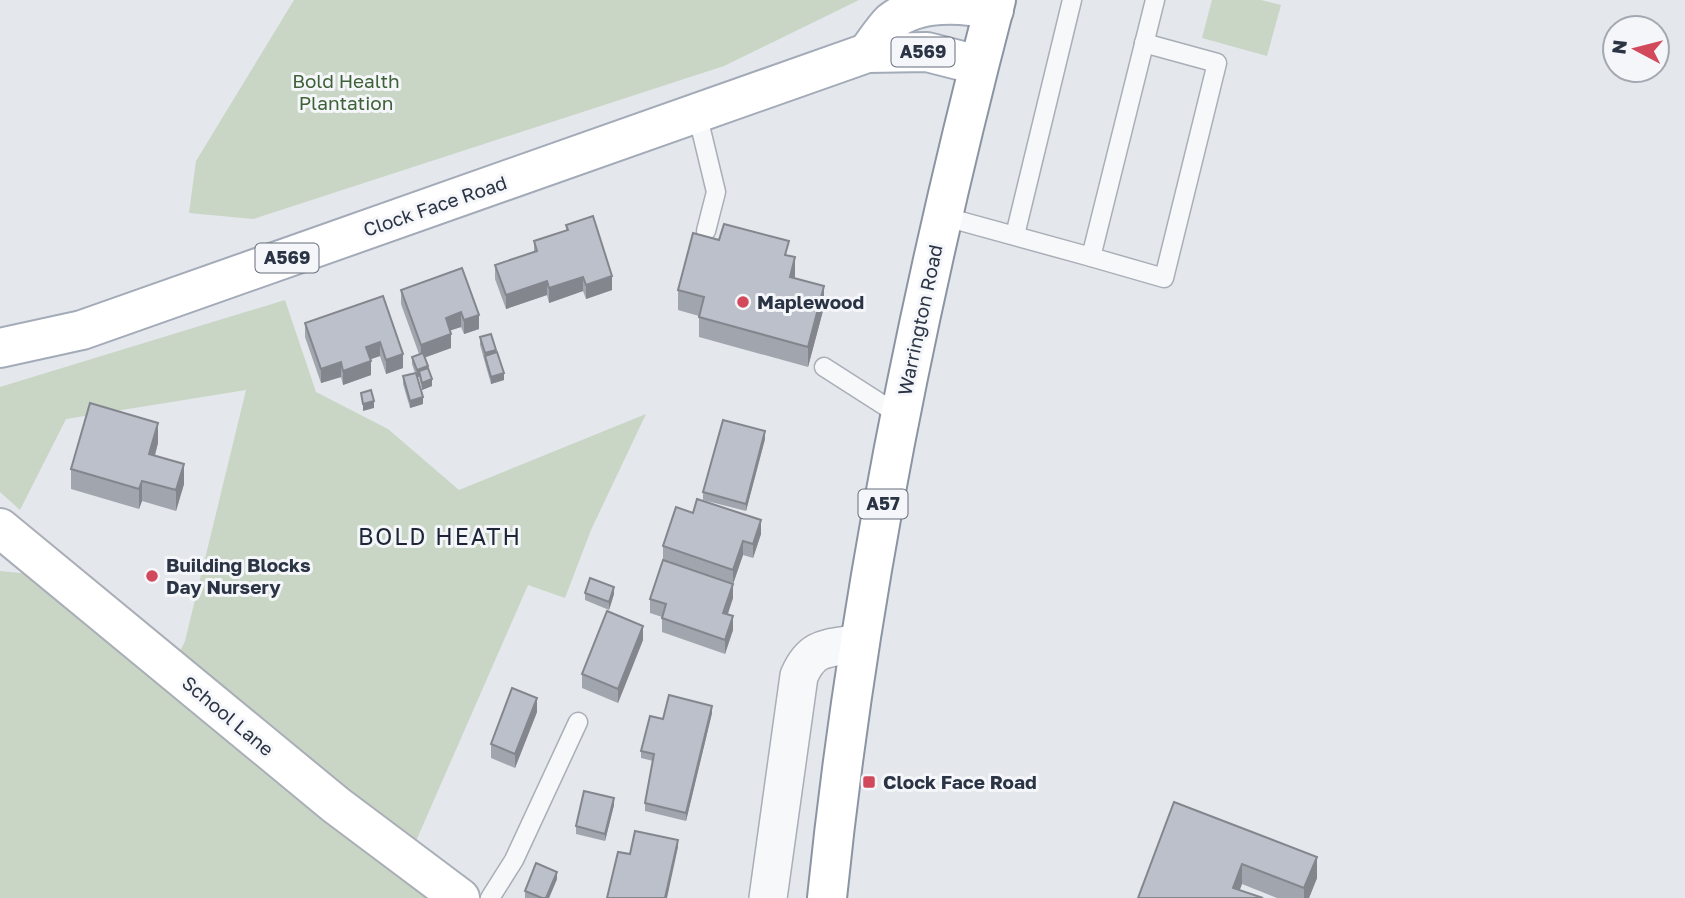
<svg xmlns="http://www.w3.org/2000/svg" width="1685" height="898" font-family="'Golos Text',sans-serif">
<rect width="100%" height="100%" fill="#e4e7ec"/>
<!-- green -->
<g fill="#c9d6c5">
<path d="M294,0h565l-135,66 -471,153 -64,-6 7,-52z"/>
<path d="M1212,0h49l20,5 -14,51 -65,-18z"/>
<path d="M285,300l31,92 72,37 71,61 187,-76 -55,116 -26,68 -37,-13 -126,288 32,25h-434v-327l50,5 124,88 11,-23 61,-251 -180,29 -46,91 -20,-18v-105z"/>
</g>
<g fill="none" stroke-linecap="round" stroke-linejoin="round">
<defs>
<g id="lane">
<path d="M697,113l19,79 -10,39"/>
<path d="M942,216l149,41 64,-257"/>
<path d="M1015,235l57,-235"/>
<path d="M1091,257l73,21 53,-215 -73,-20"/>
<path d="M824,367l75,48"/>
<path d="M490,898l24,-38 64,-138"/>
</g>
<path id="street" d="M768,898l31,-222c14,-32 30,-27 61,-33"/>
<path id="secondary" d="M0,528l336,277 124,93"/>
<g id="primary">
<path d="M867,53c8,-10 15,-22 24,-31 27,-22 71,-19 103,-12"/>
<path d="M0,348l82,-18 785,-277 60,-1 51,13"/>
</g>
<path id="highway" d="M827,898c31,-304 92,-603 169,-898"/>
</defs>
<!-- lane casing -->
<use href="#lane" stroke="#a9aeb7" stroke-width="21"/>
<!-- street casing -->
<use href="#street" stroke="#a9aeb7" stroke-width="40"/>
<!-- secondary casing -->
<use href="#secondary" stroke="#a9aeb7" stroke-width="42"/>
<!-- primary casing -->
<use href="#primary" stroke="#a3abb8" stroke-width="42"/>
<!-- highway casing -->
<use href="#highway" stroke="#8b94a3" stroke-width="42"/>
<!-- lane -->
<use href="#lane" stroke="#f7f8fa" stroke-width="18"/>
<!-- street -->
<use href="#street" stroke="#f7f8fa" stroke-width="37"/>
<!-- secondary -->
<use href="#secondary" stroke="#fff" stroke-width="38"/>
<!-- primary -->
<use href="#primary" stroke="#fff" stroke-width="38"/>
<!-- highway -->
<use href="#highway" stroke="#fff" stroke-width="38"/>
</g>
<!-- wall -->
<g fill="#a1a5ae">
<path d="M566,225l46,65 -26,9 -3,-8 -34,12 -2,-8 -41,14 -11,-30v-14l39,-13v-11l32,-10z"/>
<path d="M719,240l70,16 6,22 29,29 -16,60 -109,-30v-21l-21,-6v-20z"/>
<path d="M462,268l17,61 -15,5 -3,-7 -11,3 1,18 -26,9 7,29 -10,4 -3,-13h-2l6,27 -13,4 -7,-24v-8l12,-3 -3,-9v-7l7,-3 -18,-50v-14z"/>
<path d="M383,296l20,72 -17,6 -6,-18 -10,3 1,16 -28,10 -2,-8 -20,6 -16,-46v-14z"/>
<path d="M480,337l16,16 8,27 -13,4 -11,-39z"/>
<path d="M765,439l-19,72 -43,-11v-8z"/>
<path d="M158,443l-3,13 29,28 -8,27 -34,-10 -3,8 -68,-20v-20z"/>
<path d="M761,534l-8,24 -10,-3 -10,29v14l-5,16 5,16 -8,24 -63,-22v-15l-12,-4v-14l13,-39v-14z"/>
<path d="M585,593l29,1 -5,16 -24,-10z"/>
<path d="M643,640l-25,63 -36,-15v-14z"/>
<path d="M537,712l-22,56 -24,-10v-14z"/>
<path d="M712,713l-26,108 -41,-10v-8l8,-42 -12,-3v-7l22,-32z"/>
<path d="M1174,802l143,76 -8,20h-32l-35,-14 -104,14z"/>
<path d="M614,805l-9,36 -29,-7v-8z"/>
<path d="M557,879l-8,19h-24v-7z"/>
</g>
<!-- shaded-wall -->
<g fill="#83868d">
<path d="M795,257v20l-5,20v-20z"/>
<path d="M612,276v14l-26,9v-14z"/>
<path d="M583,277v14l-34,12v-15z"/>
<path d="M547,281v14l-41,14v-14z"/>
<path d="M824,286v21l-16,60v-20z"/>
<path d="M461,312v15l-15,5v-14z"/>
<path d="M479,315v14l-15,5v-14z"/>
<path d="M451,334v14l-30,11v-14z"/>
<path d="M380,342v14l-14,5v-14z"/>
<path d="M496,350v7l-11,3v-7z"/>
<path d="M403,354v14l-17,6v-14z"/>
<path d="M371,361v14l-28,10v-14z"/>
<path d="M341,362v15l-20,6v-14z"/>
<path d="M428,366v7l-9,-2v6h-2v-7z"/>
<path d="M504,373v7l-13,4v-7z"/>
<path d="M432,379v7l-10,4v-7z"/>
<path d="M423,397v7l-13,4v-7z"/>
<path d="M374,401v7l-11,3v-7z"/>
<path d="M158,423v20l-9,31v-20z"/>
<path d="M765,431v8l-19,72v-7z"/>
<path d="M184,464v20l-8,27v-21z"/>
<path d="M142,481v20l-3,8v-20z"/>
<path d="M761,520v14l-8,24v-14z"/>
<path d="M743,541v14l-10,29v-14z"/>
<path d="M733,584v14l-10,29v-14z"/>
<path d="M614,587v7l-5,16v-8z"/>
<path d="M733,616v14l-8,24v-14z"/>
<path d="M643,626v14l-25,63v-14z"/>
<path d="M537,698v14l-22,56v-14z"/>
<path d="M712,706v7l-26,108v-8z"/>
<path d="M614,798v7l-9,36v-7z"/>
<path d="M678,840v7l-11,51h-2z"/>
<path d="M1317,857v21l-8,20h-5v-10z"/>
<path d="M1242,864v20l-5,14 -4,-10z"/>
<path d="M557,872v7l-8,19h-3z"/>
</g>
<!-- building -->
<g fill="#bbc0ca" stroke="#83868d" stroke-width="2">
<path d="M593,216l19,60 -26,9 -3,-8 -34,11 -2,-7 -41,14 -11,-30 42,-14 -3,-10 34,-11 -2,-5z"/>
<path d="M724,224l65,17 -4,14 10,2 -5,20 34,9 -16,61 -109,-30 5,-20 -26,-7 15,-57 26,7z"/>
<path d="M462,268l17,47 -15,5 -3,-8 -15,6 5,16 -30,11 -20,-55z"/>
<path d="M383,296l20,58 -17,6 -6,-18 -14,5 5,14 -28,10 -2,-9 -20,7 -16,-46z"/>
<path d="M491,334l5,16 -11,3 -5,-16z"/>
<path d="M497,352l7,21 -13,4 -6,-21z"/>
<path d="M423,353l5,13 -11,4 -5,-13z"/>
<path d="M428,368l4,11 -10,4 -3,-12z"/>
<path d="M416,373l7,24 -13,4 -7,-25z"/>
<path d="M371,390l3,11 -11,3 -2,-11z"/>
<path d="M90,403l68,20 -9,31 35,10 -8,26 -34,-9 -3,8 -68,-20z"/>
<path d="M723,420l42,11 -19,73 -43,-12z"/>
<path d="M697,499l64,21 -8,24 -10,-3 -10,29 -70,-24 13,-39 17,6z"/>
<path d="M663,560l70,24 -10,29 10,3 -8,24 -63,-22 4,-14 -16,-5z"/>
<path d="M590,578l24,9 -5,15 -24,-9z"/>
<path d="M607,611l36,15 -25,63 -36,-15z"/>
<path d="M512,688l25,10 -22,56 -24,-10z"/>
<path d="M669,695l43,11 -26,107 -41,-10 9,-49 -13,-3 9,-35 13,3z"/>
<path d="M584,791l30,7 -9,36 -29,-8z"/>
<path d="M1174,802l143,55 -13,31 -62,-24 -9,24 30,10h-125z"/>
<path d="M635,831l43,9 -13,58h-58l11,-46 12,2z"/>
<path d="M536,863l21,9 -11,26h-4l-17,-7z"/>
</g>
<!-- markers -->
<g fill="#d1495b" stroke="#f4f6f9" stroke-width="2.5">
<circle cx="743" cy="302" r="7"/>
<circle cx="152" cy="576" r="7"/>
<rect x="862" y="775" width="14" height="14" rx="3.5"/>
</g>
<g text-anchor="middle" stroke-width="6" stroke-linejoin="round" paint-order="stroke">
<!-- shield labels -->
<g fill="#f4f6f9" stroke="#676e7b" stroke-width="2">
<rect x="891.5" y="37.5" width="63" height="29" rx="5"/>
<rect x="255.5" y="243.5" width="63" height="29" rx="5"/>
<rect x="858.5" y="489.5" width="49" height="29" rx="5"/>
</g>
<g font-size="18" font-weight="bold" fill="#2b3445">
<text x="923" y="58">A569</text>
<text x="287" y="264">A569</text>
<text x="883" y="510">A57</text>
</g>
<!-- park labels -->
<g font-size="19" fill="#3f6138" stroke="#f4f6f9">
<text x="346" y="88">Bold Health<tspan x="346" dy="22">Plantation</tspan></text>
</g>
<!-- street labels -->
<g font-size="19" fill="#2b3445" stroke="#f4f6f9">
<text transform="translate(435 206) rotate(-19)" y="7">Clock Face Road</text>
<text transform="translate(920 320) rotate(-78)" y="7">Warrington Road</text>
<text transform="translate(228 716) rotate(40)" y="7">School Lane</text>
</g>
<!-- poi labels -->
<g font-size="19" font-weight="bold" fill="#2b3445" stroke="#f4f6f9" text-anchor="start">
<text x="757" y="309">Maplewood</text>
<text x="166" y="572">Building Blocks<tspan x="166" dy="22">Day Nursery</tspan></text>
<text x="883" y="789">Clock Face Road</text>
</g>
<!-- quarter labels -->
<g font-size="23" letter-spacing="2" fill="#1d2536" stroke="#f4f6f9">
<text x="440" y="545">BOLD HEATH</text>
</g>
</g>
<!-- north arrow -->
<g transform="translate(1636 49) rotate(277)"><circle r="33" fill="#f4f6f9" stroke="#a4a8b1" stroke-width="2"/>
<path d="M0-5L12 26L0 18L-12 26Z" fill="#d1495b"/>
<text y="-10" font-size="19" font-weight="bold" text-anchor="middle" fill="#2b3445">N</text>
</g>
</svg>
